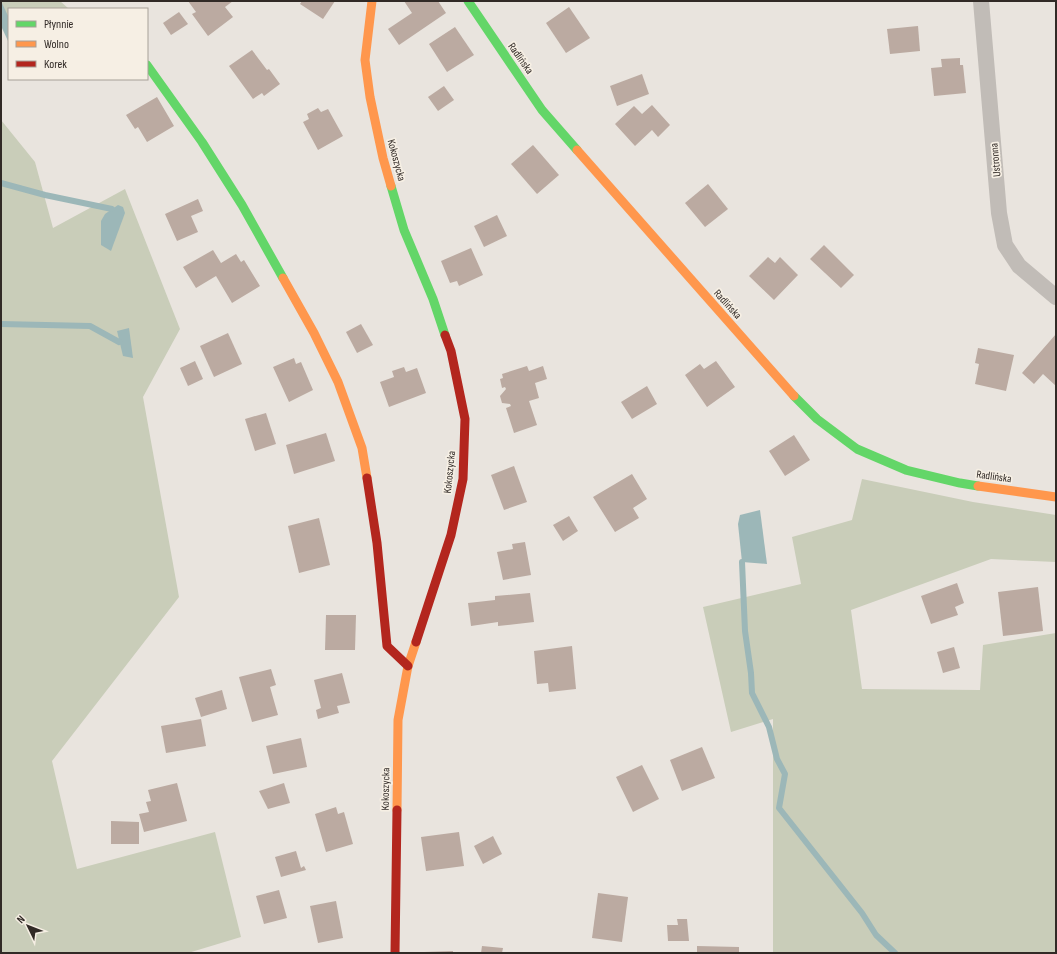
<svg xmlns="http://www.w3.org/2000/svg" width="1057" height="954" font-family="'Sofia Sans Condensed',sans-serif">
<rect width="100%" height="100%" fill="#e9e4de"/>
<!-- green -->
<g fill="#c9cdb9">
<path d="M1,1h59l9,8h-60v27z"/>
<path d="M1,120l34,42 18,66 72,-39 55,140 -37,68 36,200 -127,164 25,108 138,-37 26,105 -53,16h-187z"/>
<path d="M862,479l111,23 83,13v47l-65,-3 -140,51 11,79 118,1 3,-45 73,-12v320h-283v-234l-42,13 -28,-125 98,-23 -9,-47 60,-17z"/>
</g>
<!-- water -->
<g fill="#9cb7b8">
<path d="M1,1l8,17v25l-8,-17z"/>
<path d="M118,205l5,2 2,6 -14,38 -10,-6v-24l4,-7z"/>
<path d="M129,328l4,30 -10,-2 -6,-25z"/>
<path d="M760,510l7,54 -25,-2 -4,-38 2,-9z"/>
</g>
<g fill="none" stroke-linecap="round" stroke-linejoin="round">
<!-- stream -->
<g stroke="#9cb7b8" stroke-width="6">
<path d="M1,183l44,12 67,14"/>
<path d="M1,324l89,2 29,16"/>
<path d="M742,562l3,69 6,42 1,20 17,34 8,32 8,15 -6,34 83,105 14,22 19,18"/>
</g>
</g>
<!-- building -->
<g fill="#bbaaa1">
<path d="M188,1h45l-8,6 8,10 -25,19 -16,-22 4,-2z"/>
<path d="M302,1h33l-12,18 -23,-15z"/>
<path d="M404,1h34l8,12 -47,32 -11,-16 24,-16z"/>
<path d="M569,7l21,31 -24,15 -20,-30z"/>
<path d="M179,12l9,12 -17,11 -8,-12z"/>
<path d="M918,26l2,25 -30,3 -3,-25z"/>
<path d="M455,27l19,28 -27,17 -18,-28z"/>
<path d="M252,50l15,20 2,-1 11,15 -16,12 -2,-3 -9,6 -24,-33z"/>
<path d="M960,58v7h3l3,28 -32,3 -3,-28 11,-1 -1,-8z"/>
<path d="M642,74l7,20 -32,12 -7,-20z"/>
<path d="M444,86l10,14 -16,11 -10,-14z"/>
<path d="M157,97l17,29 -27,16 -9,-15 -3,2 -9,-14z"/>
<path d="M652,105l18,20 -12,12 -6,-7 -17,16 -20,-22 19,-18 8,8z"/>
<path d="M318,108l3,4 7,-3 15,27 -25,14 -15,-28 6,-3 -2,-5z"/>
<path d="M533,145l26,30 -22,19 -26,-30z"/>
<path d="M708,184l20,25 -23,18 -20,-24z"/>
<path d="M198,199l5,12 -12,5 7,16 -21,9 -12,-27z"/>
<path d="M497,215l10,21 -23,11 -10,-21z"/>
<path d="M824,245l30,30 -13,13 -31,-29z"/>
<path d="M471,248l12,27 -24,11 -2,-5 -7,2 -9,-22z"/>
<path d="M213,250l8,13 15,-9 5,8 3,-2 16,26 -28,17 -16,-27 -20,12 -13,-21z"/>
<path d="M768,257l7,6 5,-6 18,18 -24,25 -25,-24z"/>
<path d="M361,324l12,21 -16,8 -11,-21z"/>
<path d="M228,333l14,31 -28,13 -14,-31z"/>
<path d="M1056,334v52l-13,-12 -9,10 -12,-11z"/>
<path d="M978,348l36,7 -8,36 -31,-7 4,-20 -4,-1z"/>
<path d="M294,358l2,6 5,-2 12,28 -24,12 -16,-35z"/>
<path d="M195,361l8,18 -15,7 -8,-18z"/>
<path d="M716,361l19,26 -28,20 -22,-32 15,-11 4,5z"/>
<path d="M527,366l2,5 14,-5 4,13 -12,4 4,15 -10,3 8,24 -23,8 -8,-25 5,-2 -1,-2 -8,-1 -2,-7 6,-7 -1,-2 -3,1 -2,-9 3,-1 -1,-4z"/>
<path d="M404,367l2,5 11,-4 9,25 -37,14 -9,-25 14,-5 -2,-6z"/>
<path d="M647,386l10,18 -25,15 -11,-17z"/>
<path d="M266,413l10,31 -21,7 -10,-32z"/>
<path d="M326,433l9,28 -41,13 -8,-29z"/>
<path d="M794,435l16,25 -25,16 -16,-25z"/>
<path d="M514,466l13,36 -23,8 -13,-35z"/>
<path d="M632,474l15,25 -14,9 6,10 -24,14 -22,-35z"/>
<path d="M569,516l9,15 -15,10 -10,-16z"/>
<path d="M319,518l11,47 -31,8 -11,-47z"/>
<path d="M525,542l6,33 -28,5 -6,-28 16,-3 -1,-5z"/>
<path d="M957,583l7,20 -9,4 3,8 -27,9 -10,-28z"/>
<path d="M1038,587l5,44 -40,5 -5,-44z"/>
<path d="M530,593l4,29 -36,4v-4l-27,4 -3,-23 27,-3v-4z"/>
<path d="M326,615h30l-1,35h-30z"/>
<path d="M572,646l4,43 -27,3 -1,-9 -11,1 -3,-33z"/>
<path d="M954,647l6,21 -17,5 -6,-21z"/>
<path d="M271,669l5,16 -6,2 8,28 -26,7 -13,-45z"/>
<path d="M342,673l8,30 -13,3 2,7 -21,6 -2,-9 5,-2 -7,-28z"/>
<path d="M222,690l5,19 -26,8 -6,-19z"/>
<path d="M201,719l5,27 -40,7 -5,-27z"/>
<path d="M301,738l6,29 -34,7 -7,-28z"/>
<path d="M702,747l13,31 -33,13 -12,-31z"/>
<path d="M642,765l17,34 -26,13 -17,-35z"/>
<path d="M177,783l10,38 -43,11 -5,-18 10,-2 -3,-10 5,-1 -3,-11z"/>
<path d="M284,783l6,20 -22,6 -9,-18z"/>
<path d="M336,807l2,7 6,-2 9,32 -27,8 -11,-38z"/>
<path d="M111,821l28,1v22h-28z"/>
<path d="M459,832l5,34 -38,5 -5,-34z"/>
<path d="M493,836l9,18 -19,10 -9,-18z"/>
<path d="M296,851l5,17 3,-2 2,4 -25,7 -6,-20z"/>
<path d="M279,890l8,28 -23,6 -8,-28z"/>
<path d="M598,893l30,4 -6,45 -30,-4z"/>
<path d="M336,901l7,37 -25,5 -8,-37z"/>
<path d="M677,919h10l2,22h-21l-1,-16h11z"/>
<path d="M482,946l21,2 -1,5h-21z"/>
<path d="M697,946l42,1v6h-42z"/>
<path d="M453,951v2h-29v-1z"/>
</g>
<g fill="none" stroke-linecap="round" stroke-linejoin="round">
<!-- street -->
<path stroke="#c1bcb7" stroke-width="16" d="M981,1l18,212 6,32 14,21 37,31"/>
<!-- fast -->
<g stroke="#63d668" stroke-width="9">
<path d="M468,1l74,109 35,40"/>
<path d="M147,65l55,77 40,63 41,73"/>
<path d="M391,186l13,44 29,69 12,36"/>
<path d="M794,396l23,23 40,30 49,21 54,13 18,3"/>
</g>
<!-- slow -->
<g stroke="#ff974d" stroke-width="9">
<path d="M372,1l-7,59 5,37 13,61 8,28"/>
<path d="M577,150l217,246"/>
<path d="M283,278l31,55 24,49 24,66 5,30"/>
<path d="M978,486l78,11"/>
<path d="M397,810l1,-90 10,-54 8,-24"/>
</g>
<!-- jam -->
<g stroke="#b3261e" stroke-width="9">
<path d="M367,478l10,65 10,103 21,20"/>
<path d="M416,642l35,-107 12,-56 2,-60 -14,-68 -6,-16"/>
<path d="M395,953l2,-143"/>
</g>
</g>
<g text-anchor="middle" stroke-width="3.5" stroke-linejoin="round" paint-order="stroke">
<!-- street labels -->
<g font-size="11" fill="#312a26" stroke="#f6efe4">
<text transform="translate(521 58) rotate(55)" y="4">Radlińska</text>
<text transform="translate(397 160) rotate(75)" y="4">Kokoszycka</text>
<text transform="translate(995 160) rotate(-95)" y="4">Ustronna</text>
<text transform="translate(728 304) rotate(48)" y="4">Radlińska</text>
<text transform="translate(449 472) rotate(-84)" y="4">Kokoszycka</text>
<text transform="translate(994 476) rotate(8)" y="4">Radlińska</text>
<text transform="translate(385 789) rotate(-89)" y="4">Kokoszycka</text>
</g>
</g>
<!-- border -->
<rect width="1057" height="954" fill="none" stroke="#312a26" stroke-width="4"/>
<!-- legend -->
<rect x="8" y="8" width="140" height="72" fill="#f6efe4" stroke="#a7a098"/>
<rect x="16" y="21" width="20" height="6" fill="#63d668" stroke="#a7a098"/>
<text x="44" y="28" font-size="12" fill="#312a26">Płynnie</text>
<rect x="16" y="41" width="20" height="6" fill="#ff974d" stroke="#a7a098"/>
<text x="44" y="48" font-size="12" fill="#312a26">Wolno</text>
<rect x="16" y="61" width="20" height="6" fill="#b3261e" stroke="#a7a098"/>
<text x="44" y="68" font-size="12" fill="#312a26">Korek</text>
<!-- north arrow -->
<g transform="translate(28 926) rotate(313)" stroke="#f6efe4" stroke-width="3" paint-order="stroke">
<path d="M0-3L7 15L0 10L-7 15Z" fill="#312a26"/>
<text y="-6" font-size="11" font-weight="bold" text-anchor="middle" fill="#312a26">N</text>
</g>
</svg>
